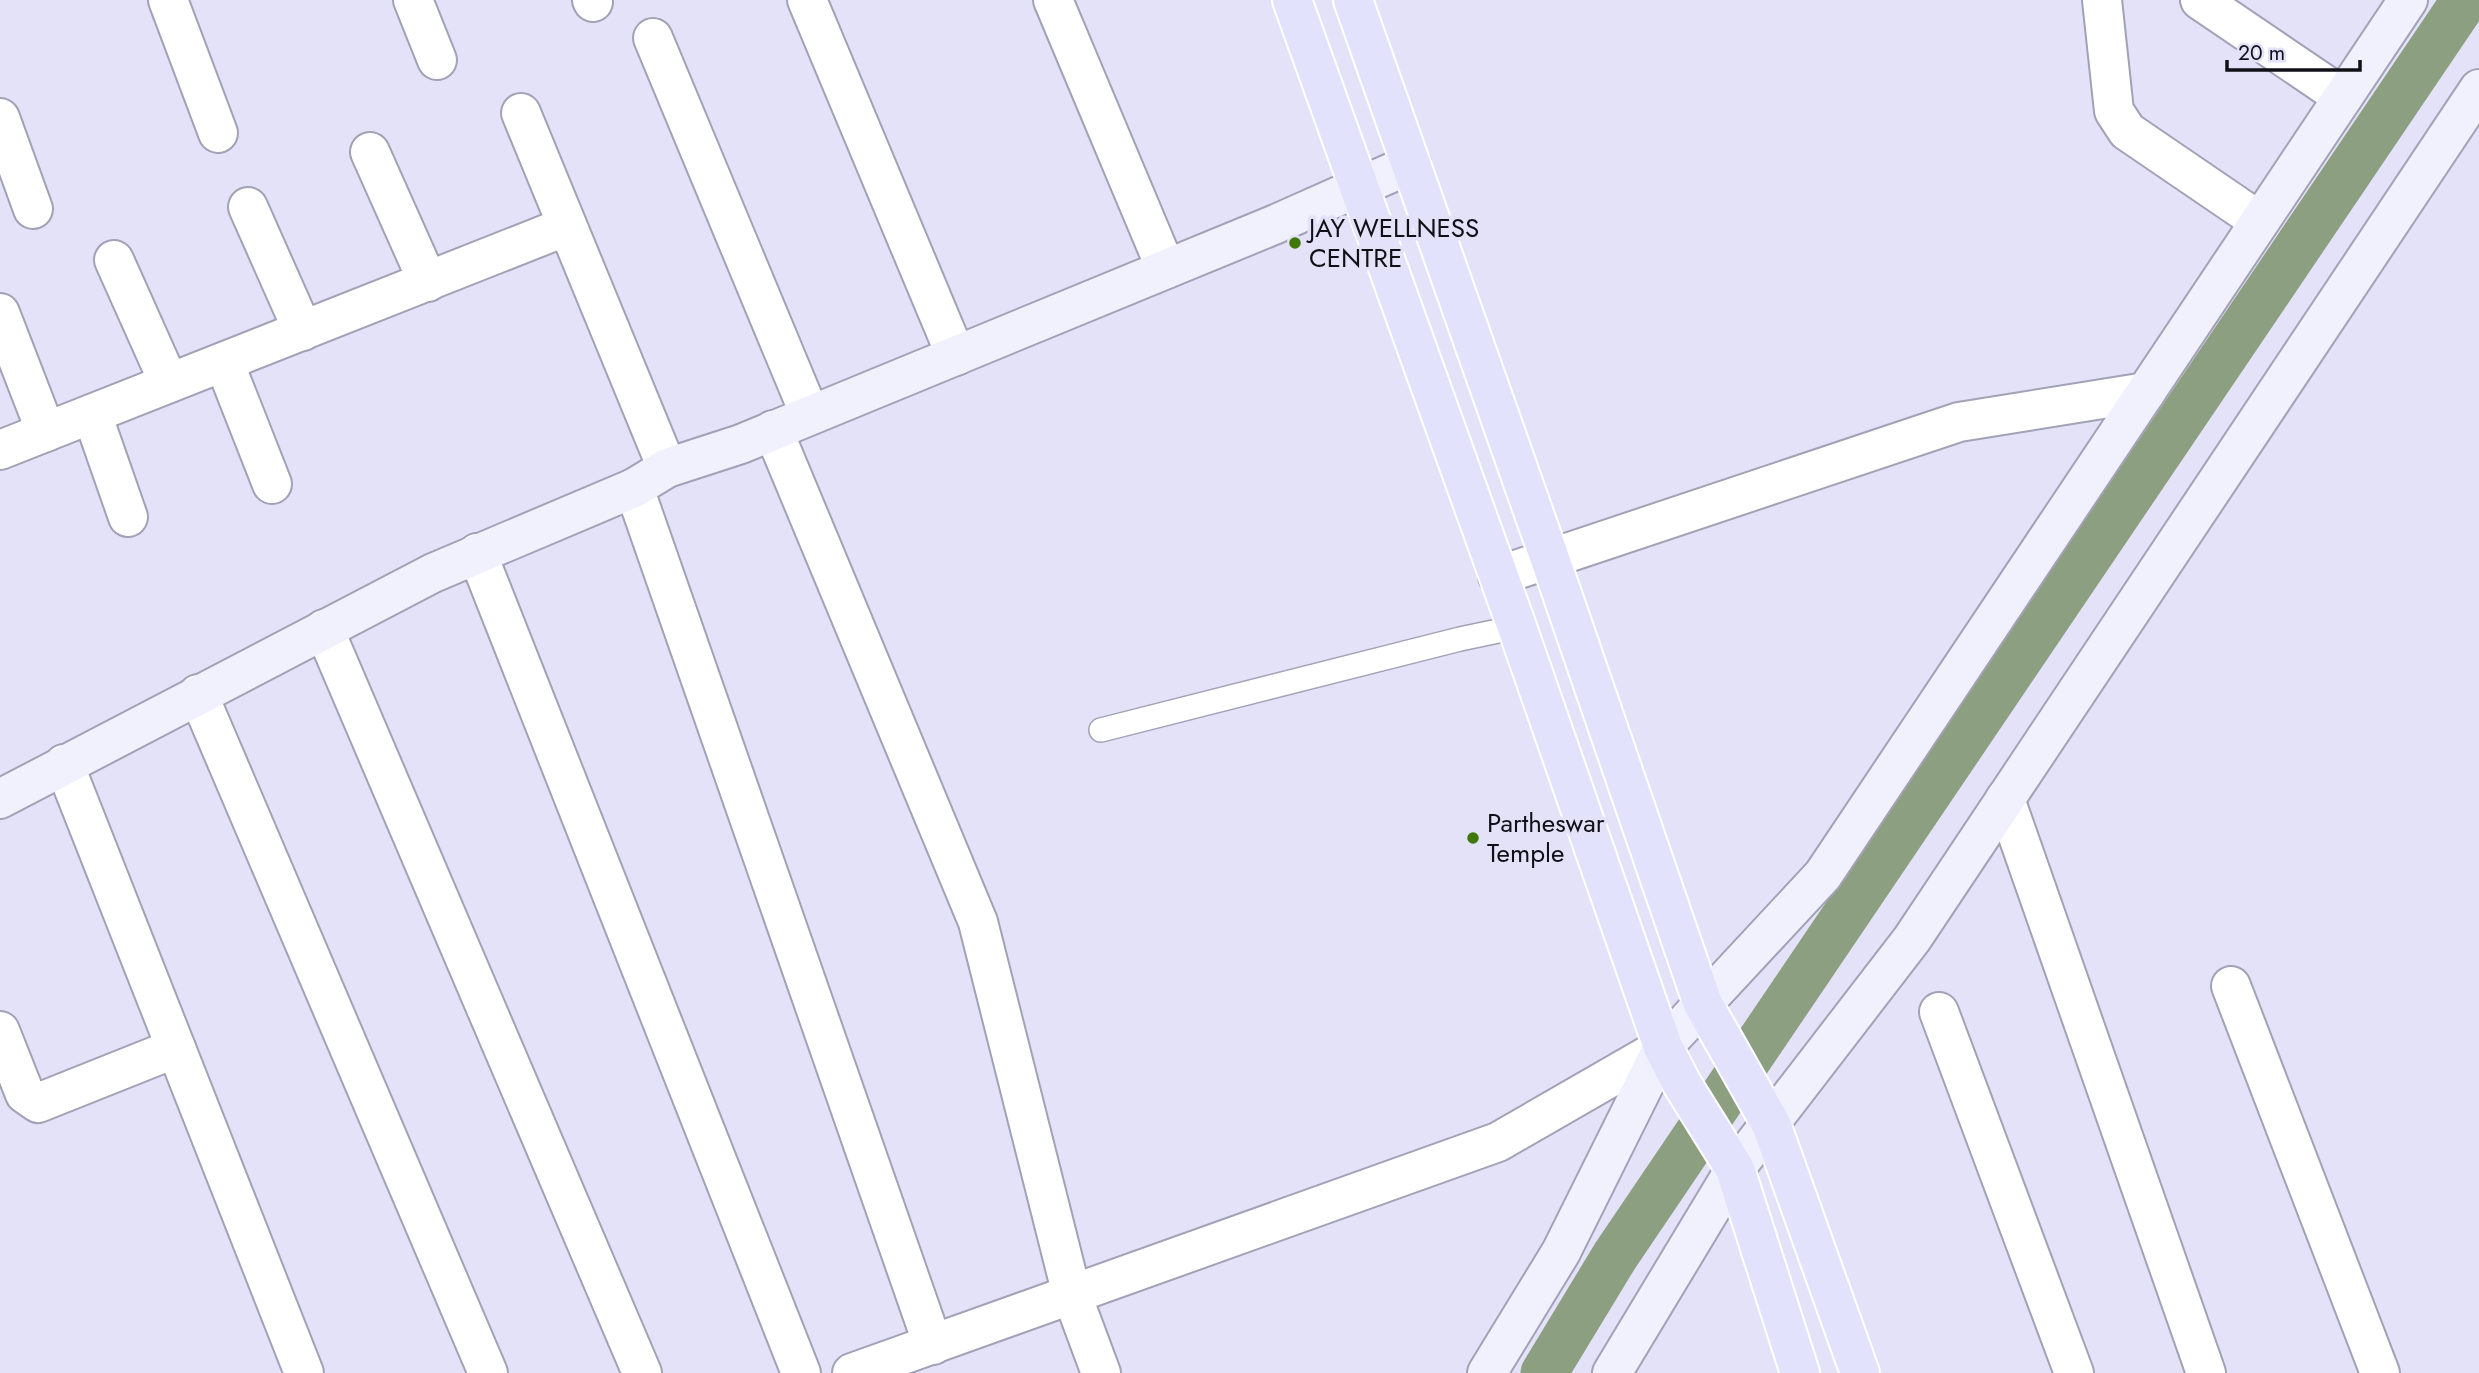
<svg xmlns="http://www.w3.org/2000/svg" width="2479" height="1373" font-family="Jost,sans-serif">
<rect width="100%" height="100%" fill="#e3e2f8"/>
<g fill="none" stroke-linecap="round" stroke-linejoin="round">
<!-- canal -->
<path stroke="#8c9f80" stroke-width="47" d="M1544,1373l71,-117 850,-1256"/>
<defs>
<path id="lane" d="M1101,730l359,-91 57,-12"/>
<g id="street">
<path d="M168,0l50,133"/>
<path d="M413,0l24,60"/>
<path d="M592,0l1,2"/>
<path d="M807,0l149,356"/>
<path d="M1053,0l113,269"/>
<path d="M2102,0l12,111 13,20 132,90"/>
<path d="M2200,0l143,97"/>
<path d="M653,38l157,377"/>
<path d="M521,113l146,355"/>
<path d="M0,118l33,91"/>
<path d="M370,152l58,130"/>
<path d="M248,207l55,124"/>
<path d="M114,260l55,123"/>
<path d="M0,313l46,119"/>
<path d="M224,362l48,122"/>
<path d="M92,414l36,103"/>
<path d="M773,430l205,492 94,373 29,78"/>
<path d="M0,450l567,-224"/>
<path d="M634,488l299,857"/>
<path d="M477,553l324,820"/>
<path d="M1498,576l461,-154 187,-30"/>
<path d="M324,629l318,744"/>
<path d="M198,694l290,679"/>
<path d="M64,764l240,609"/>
<path d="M2005,799l201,574"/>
<path d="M2231,986l149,387"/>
<path d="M1939,1012l135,361"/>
<path d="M0,1031l25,63 13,9 138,-55"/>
<path d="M852,1373l646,-231 165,-95"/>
</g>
<g id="secondary">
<path d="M0,799l433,-226 201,-85 33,-20 74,-24 535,-220 135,-60"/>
<path d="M1487,1373l74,-121 102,-205 160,-172 585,-875"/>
<path d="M1612,1373l123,-204 177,-230 567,-850"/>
</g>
<g id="primary">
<path d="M1292,0l225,627 146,420 19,37 53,85 65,204"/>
<path d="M1353,0l197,559 153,445 68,120 89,249"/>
</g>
</defs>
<!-- lane casing -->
<use href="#lane" stroke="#a2a1b5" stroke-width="26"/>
<!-- street casing -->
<use href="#street" stroke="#a2a1b5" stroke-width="42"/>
<!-- secondary casing -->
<use href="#secondary" stroke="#a2a1b5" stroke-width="42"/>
<!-- primary casing -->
<use href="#primary" stroke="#fff" stroke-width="42"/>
<!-- lane -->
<use href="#lane" stroke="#fff" stroke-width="23"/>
<!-- street -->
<use href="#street" stroke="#fff" stroke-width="38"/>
<!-- secondary -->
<use href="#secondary" stroke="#f1f1fe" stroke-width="38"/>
<!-- primary -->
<use href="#primary" stroke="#e3e2fc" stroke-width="38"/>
</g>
<!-- markers -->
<g fill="#417707" stroke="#e3e2f8" stroke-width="2.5">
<circle cx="1295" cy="243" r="7"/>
<circle cx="1473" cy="838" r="7"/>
</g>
<g text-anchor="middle" stroke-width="7" stroke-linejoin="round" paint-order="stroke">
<!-- poi labels -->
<g font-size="26" fill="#101017" stroke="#e3e2f8" text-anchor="start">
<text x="1309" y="237">JAY WELLNESS<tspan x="1309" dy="30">CENTRE</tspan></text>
<text x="1487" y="832">Partheswar<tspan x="1487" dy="30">Temple</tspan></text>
</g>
</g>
<!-- scale -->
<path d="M2227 60v10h133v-10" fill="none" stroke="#101017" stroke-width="3.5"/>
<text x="2238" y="60" font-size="21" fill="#101017" stroke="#e3e2f8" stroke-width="5" paint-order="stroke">20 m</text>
</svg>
